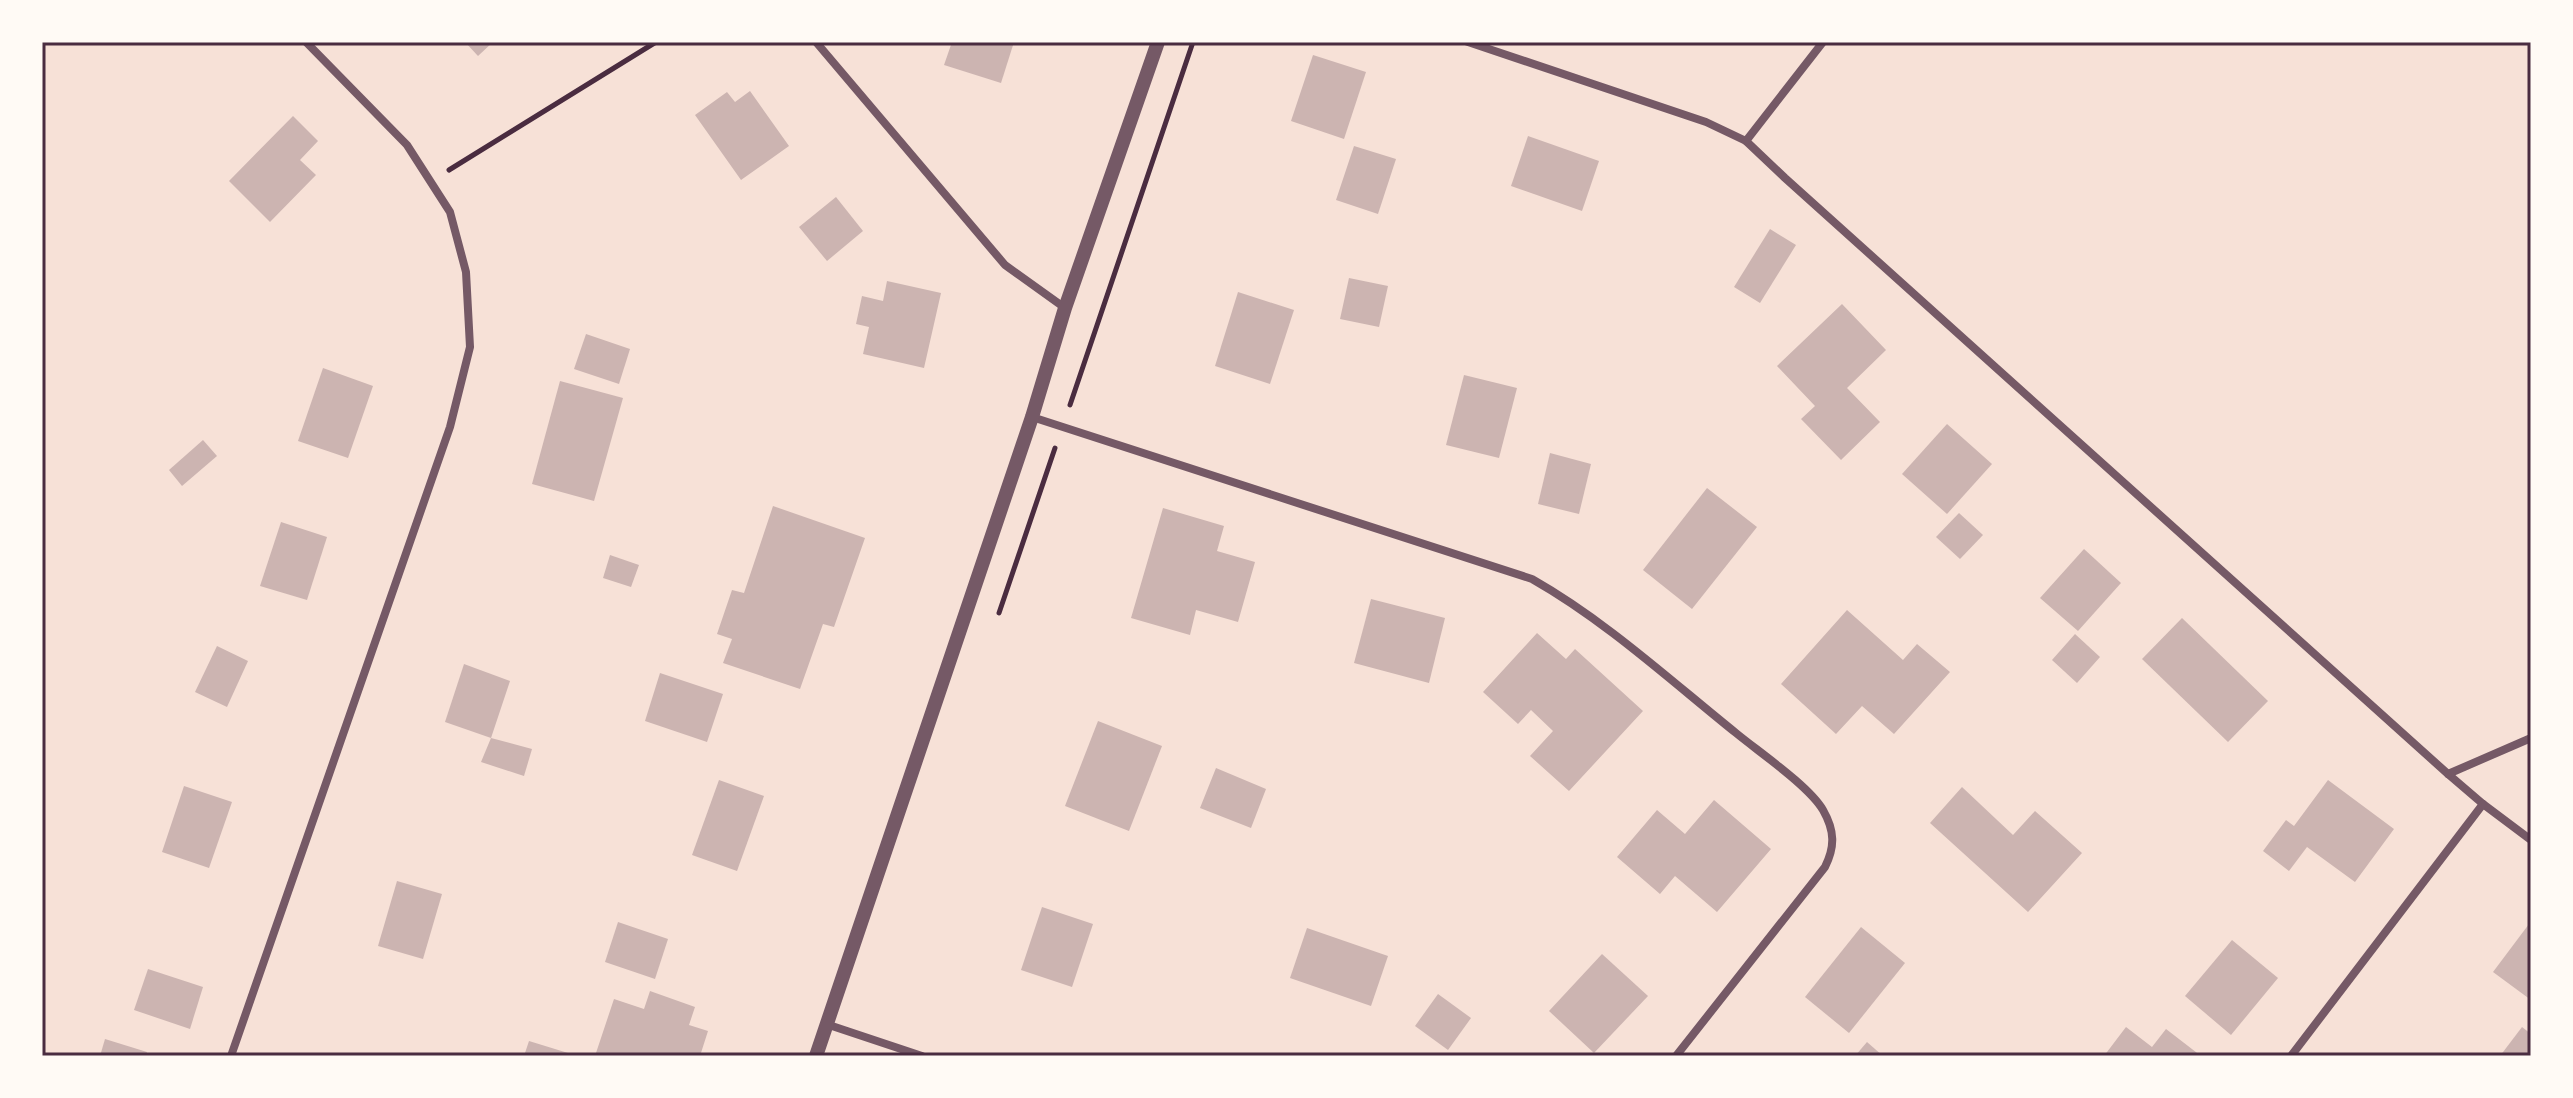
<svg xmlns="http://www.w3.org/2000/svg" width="2573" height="1098" font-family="Montserrat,sans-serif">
<rect width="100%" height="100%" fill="#f7e1d7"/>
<!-- building -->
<g fill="#ccb4b1">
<path d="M465,42h28l-15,14z"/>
<path d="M952,42h62l-13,41 -57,-18z"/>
<path d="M1313,55l53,17 -22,67 -53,-18z"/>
<path d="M750,91l39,55 -48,34 -46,-65 32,-23 8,10z"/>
<path d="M293,116l25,25 -18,19 16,15 -46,47 -41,-41z"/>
<path d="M1528,136l71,25 -17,50 -71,-25z"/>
<path d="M1354,146l42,13 -18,55 -42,-14z"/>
<path d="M836,197l27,34 -36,30 -28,-34z"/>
<path d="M1770,229l26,16 -36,58 -26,-16z"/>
<path d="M1349,278l39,8 -9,41 -39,-8z"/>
<path d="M887,281l54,12 -17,75 -61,-14 6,-27 -13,-3 6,-28 21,5z"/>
<path d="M1238,292l56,18 -24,74 -55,-18z"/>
<path d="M1842,304l44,46 -39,38 33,34 -39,38 -40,-41 14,-13 -38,-40z"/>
<path d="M586,334l44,15 -11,35 -45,-15z"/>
<path d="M323,368l50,18 -25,72 -50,-17z"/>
<path d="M1464,375l53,13 -18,70 -53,-13z"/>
<path d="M560,381l63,17 -29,103 -62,-17z"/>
<path d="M1947,424l45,40 -45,50 -45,-40z"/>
<path d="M203,440l14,16 -35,30 -13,-16z"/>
<path d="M1550,453l41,11 -12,50 -41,-10z"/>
<path d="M1707,488l50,39 -65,82 -49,-39z"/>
<path d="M773,506l92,32 -31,89 -11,-3 -23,65 -77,-26 9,-24 -15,-5 15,-44 12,3z"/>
<path d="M1163,508l61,18 -7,25 38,11 -17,60 -42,-12 -6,25 -59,-17z"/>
<path d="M1959,513l24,22 -23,24 -24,-22z"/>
<path d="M281,522l46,15 -20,63 -47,-14z"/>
<path d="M2084,549l37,34 -43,48 -38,-33z"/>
<path d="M610,555l29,10 -8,22 -28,-9z"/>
<path d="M1371,599l74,19 -16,65 -75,-20z"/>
<path d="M1847,610l56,50 14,-16 33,28 -56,62 -32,-28 -26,28 -55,-50z"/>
<path d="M2182,618l86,83 -40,41 -86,-83z"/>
<path d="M1537,633l29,26 9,-10 68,62 -74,80 -39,-35 23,-25 -22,-21 -13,14 -35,-32z"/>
<path d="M2075,634l25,23 -23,26 -25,-23z"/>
<path d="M217,646l31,15 -21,46 -32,-15z"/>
<path d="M464,664l46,17 -19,57 -46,-16z"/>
<path d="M660,673l63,21 -16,48 -62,-21z"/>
<path d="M1098,721l64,25 -33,85 -64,-25z"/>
<path d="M491,738l41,11 -8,27 -43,-14z"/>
<path d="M1216,768l50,21 -15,39 -51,-20z"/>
<path d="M719,780l45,16 -27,75 -45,-16z"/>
<path d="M2328,780l66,49 -39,53 -48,-35 -18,24 -26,-20 23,-31 8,6z"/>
<path d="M184,786l48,16 -23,66 -47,-16z"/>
<path d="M1962,787l51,48 22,-24 47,42 -54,59 -98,-89z"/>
<path d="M1714,800l57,49 -54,63 -42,-36 -15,18 -43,-37 40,-47 28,24z"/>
<path d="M397,881l45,13 -19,65 -45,-13z"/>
<path d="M1042,907l51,17 -21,63 -51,-17z"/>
<path d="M618,922l50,17 -13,40 -50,-17z"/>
<path d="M2529,924l2,1v75l-38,-28z"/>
<path d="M1861,927l44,36 -56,70 -44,-36z"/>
<path d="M1307,928l81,28 -17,50 -81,-28z"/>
<path d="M2232,940l46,38 -47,57 -46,-39z"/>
<path d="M1602,954l46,42 -54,57 -45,-42z"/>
<path d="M148,969l55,18 -13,42 -56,-19z"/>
<path d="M650,991l45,16 -6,18 19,6 -8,25h-105l19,-57 30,10z"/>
<path d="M1438,994l33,24 -23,32 -33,-24z"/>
<path d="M2126,1027l26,20 14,-18 35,27h-97z"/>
<path d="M2522,1027l9,7v22h-31z"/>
<path d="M105,1039l42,13 -1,4h-46z"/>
<path d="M529,1041l39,12 -1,3h-43z"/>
<path d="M1867,1042l16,14h-28z"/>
</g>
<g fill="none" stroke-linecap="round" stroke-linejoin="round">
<!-- path -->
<g stroke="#4a2c40" stroke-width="5">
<path d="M449,170l207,-128"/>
<path d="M1070,405l123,-363"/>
<path d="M999,613l56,-165"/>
</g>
<!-- minor -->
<g stroke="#755966" stroke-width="8">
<path d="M816,42l189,223 60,43"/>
<path d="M1468,42l238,80 40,19 39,37 663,596 35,30 48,36"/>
<path d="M1746,141l77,-99"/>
<path d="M1032,417l500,162c74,42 138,101 204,154 23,19 73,53 87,77 12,21 12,37 2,57l-149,189"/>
<path d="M2448,774l83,-36"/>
<path d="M826,1024l96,32"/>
<path d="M231,1056l219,-629 20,-80 -4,-75 -16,-60 -43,-67 -101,-103"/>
<path d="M2291,1056l192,-252"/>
</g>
<!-- tertiary -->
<path stroke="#755966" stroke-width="14" d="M816,1056l216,-639 33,-109 93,-266"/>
</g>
<!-- border -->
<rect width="2573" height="1098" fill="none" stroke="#fffaf5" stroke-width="88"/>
<rect x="44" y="44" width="2485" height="1010" fill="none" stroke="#4a2c40" stroke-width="3"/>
</svg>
